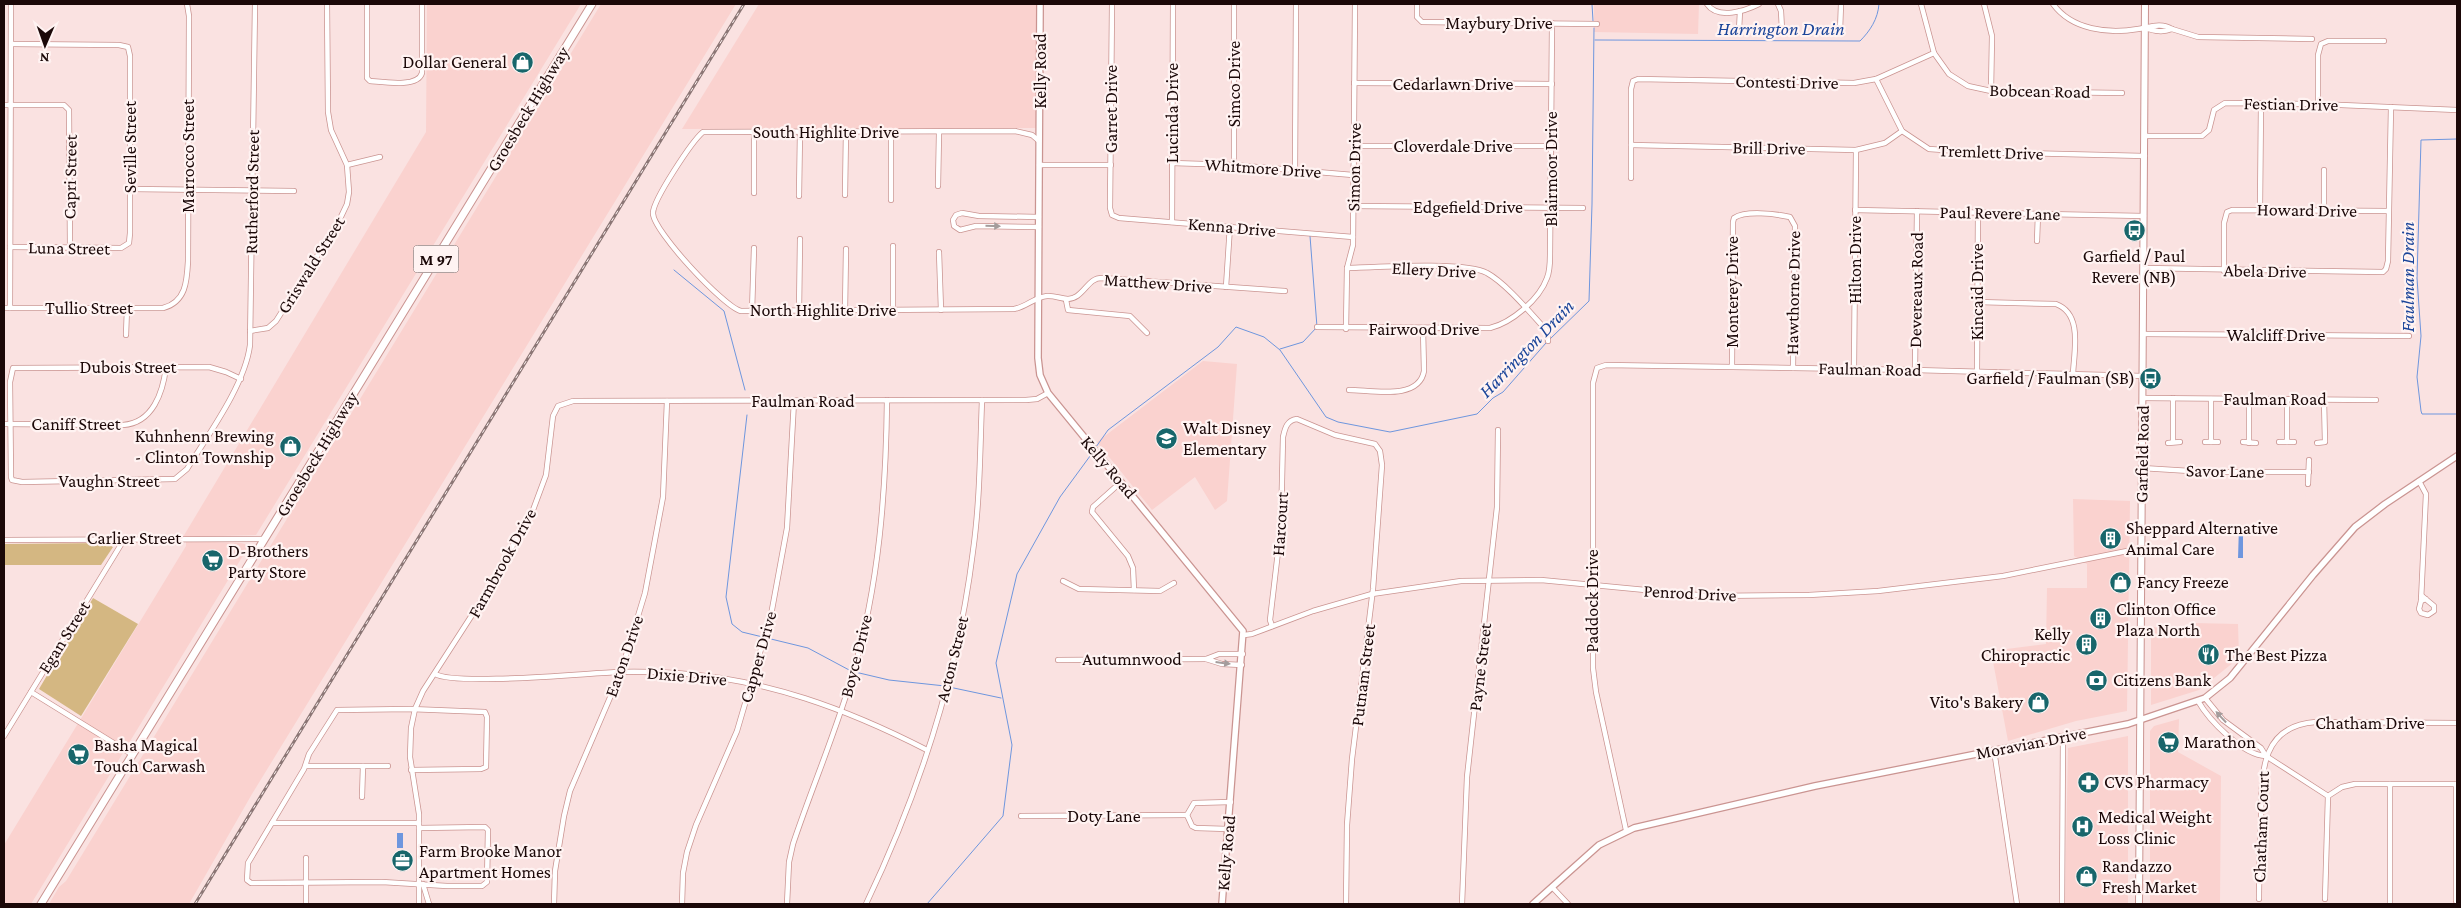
<svg xmlns="http://www.w3.org/2000/svg" width="2461" height="908" font-family="'Crimson Pro',serif">
<rect width="100%" height="100%" fill="#fae2e1"/>
<!-- built -->
<g fill="#fad2cf">
<path d="M427,4h154l-325,531 -73,2 243,-405z"/>
<path d="M601,4h135l-484,790 -63,110h-140l10,-17 7,-6z"/>
<path d="M759,4h278l-1,124 -354,1z"/>
<path d="M1594,4h105l-1,30 -104,-2z"/>
<path d="M1203,361l34,3 -10,137 -12,9 -20,-33 -43,33 -55,-68z"/>
<path d="M2073,499l57,2 -3,210 -51,10 -68,20 -17,-90 55,-7 1,-56h40v-24l-13,-8z"/>
<path d="M186,541l55,2 4,1 2,5 -216,355h-27v-59l182,-299z"/>
<path d="M2194,623l44,1 1,34 -40,32 -48,15v-78l42,2z"/>
<path d="M2179,719l-1,33 43,24 -1,128h-70v-173l4,-5z"/>
<path d="M2128,736v168h-63l3,-156z"/>
</g>
<!-- green -->
<g fill="#d4b782">
<path d="M105,543l8,4 -12,18h-97v-21z"/>
<path d="M93,598l45,26 -57,92 -42,-27z"/>
</g>
<!-- water -->
<g fill="#6e96de">
<path d="M2239,526h4v32h-5z"/>
<rect x="397" y="833" width="6" height="15"/>
</g>
<g fill="none" stroke-linecap="round" stroke-linejoin="round">
<!-- stream -->
<g stroke="#6e96de" stroke-width="1">
<path d="M1592,4l1,17"/>
<path d="M1595,40l265,1c10,-10 18,-22 19,-37"/>
<path d="M2457,139l-36,1 -4,138 4,58 -4,41 4,34 1,3h35"/>
<path d="M674,270l50,41 21,79"/>
<path d="M1549,340l40,-39 3,-97 2,-176"/>
<path d="M1280,349l23,-7 14,-15 -7,-91"/>
<path d="M747,415l-21,182 6,27 10,8 66,16 43,23"/>
<path d="M1096,447l12,-17 110,-83 18,-20 28,10 16,13 46,67 12,5 52,10 87,-18 16,-16 10,-6 43,-49"/>
<path d="M855,672l34,8 56,6"/>
<path d="M949,687l52,11"/>
<path d="M927,904l76,-88 9,-71 -16,-82 21,-89 43,-77 33,-45"/>
</g>
<defs>
<g id="minor">
<path d="M367,4v74l3,3c13,1 48,7 52,-8v-69"/>
<path d="M1112,4l-2,204 2,7 7,3 234,19"/>
<path d="M1417,4v13l5,5 175,2"/>
<path d="M1707,4c11,16 38,7 52,0"/>
<path d="M1778,4l3,7 1,19"/>
<path d="M1921,4l13,49 15,21 19,12 23,5 131,2"/>
<path d="M1984,4l8,32 -1,55"/>
<path d="M2053,4c19,26 55,30 85,25 12,-2 23,-7 34,0 -10,4 -17,2 -27,-1"/>
<path d="M2172,29l26,8 114,2"/>
<path d="M1739,30l1,-19"/>
<path d="M1840,31l1,-27"/>
<path d="M1876,79l26,52 27,18 44,3 172,4"/>
<path d="M1354,83l198,1"/>
<path d="M2318,104v-49l3,-11 7,-3h56"/>
<path d="M4,105h60l5,5 1,137"/>
<path d="M2145,136h57l7,-6 5,-20 11,-7 93,1 139,6"/>
<path d="M1039,141l-7,-6 -17,-4 -312,1c-11,9 -50,68 -50,81 -1,17 72,95 88,98l273,-2c12,-2 21,-12 33,-13 11,-1 20,7 30,0 10,-7 13,-18 25,-18l183,13"/>
<path d="M1631,145l225,5 29,-7 17,-12"/>
<path d="M1354,146h197"/>
<path d="M1172,163l62,2 119,10"/>
<path d="M347,165l33,-8"/>
<path d="M1039,165h72"/>
<path d="M1234,165v-161"/>
<path d="M1295,170l1,-166"/>
<path d="M2324,170v40"/>
<path d="M1631,178v-89l2,-8 5,-2 216,4 22,-4 58,-26"/>
<path d="M938,186l1,-53"/>
<path d="M130,189l164,2"/>
<path d="M754,193v-61"/>
<path d="M845,195l1,-64"/>
<path d="M799,196l1,-64"/>
<path d="M891,200v-69"/>
<path d="M1353,206l230,2"/>
<path d="M2260,209l1,-106"/>
<path d="M1855,210l289,6"/>
<path d="M1172,222l1,-218"/>
<path d="M1039,227l-63,-1 -16,4 -6,-4 -1,-6 3,-5 6,-2 17,3 60,1"/>
<path d="M2037,241l1,-27"/>
<path d="M893,246v64"/>
<path d="M10,247l111,1 8,-5 1,-10v-177l-2,-9 -9,-2 -107,-1"/>
<path d="M939,252l2,58"/>
<path d="M1347,268c28,-1 120,-7 140,5 20,11 45,42 60,58l1,10"/>
<path d="M2144,268l239,4 3,-3 2,-8 3,-154"/>
<path d="M2224,271v-48l3,-11 5,-2 155,1"/>
<path d="M1226,287l4,-61"/>
<path d="M1066,300l2,10 62,6 17,17"/>
<path d="M1977,302l79,2c27,10 18,47 17,70"/>
<path d="M4,308h159c23,-6 24,-27 25,-47l1,-245 -2,-12"/>
<path d="M10,308l1,-304"/>
<path d="M845,311l1,-62"/>
<path d="M752,312l2,-64"/>
<path d="M799,312l1,-73"/>
<path d="M1317,327l173,1c21,-5 49,-28 57,-50 3,-7 3,-15 3,-23l2,-232"/>
<path d="M1346,329l1,-61 6,-23 2,-241"/>
<path d="M250,331l18,-3 8,-7 62,-98 9,-19 2,-12 -2,-27 -16,-35 -3,-18 -1,-108"/>
<path d="M2143,334l266,2"/>
<path d="M126,335l1,-27"/>
<path d="M1732,366l1,-144 1,-4c12,-8 42,-4 56,-1l5,9 -2,142"/>
<path d="M1854,369l2,-219"/>
<path d="M1915,370l2,-159"/>
<path d="M1977,371l1,-158"/>
<path d="M241,379l-15,-7 -17,-5 -196,1 -3,14 1,95 1,3 10,2 153,-3 12,-10c21,-34 58,-84 63,-124l5,-341"/>
<path d="M1349,390c22,0 70,11 75,-19l-1,-42"/>
<path d="M2143,398l233,2"/>
<path d="M2211,399v43"/>
<path d="M2249,399v44"/>
<path d="M4,424l119,1c30,-2 40,-33 43,-58"/>
<path d="M2173,442v-44"/>
<path d="M2205,442h13"/>
<path d="M2243,442l13,1"/>
<path d="M2279,442h15"/>
<path d="M2287,442v-43"/>
<path d="M2168,443l12,-1"/>
<path d="M2317,443l8,-1 -1,-42"/>
<path d="M2142,468l64,4h103"/>
<path d="M2419,481l7,13 -5,107"/>
<path d="M1121,482l-28,25 -1,5 36,44 5,12 1,22"/>
<path d="M2308,484l1,-24"/>
<path d="M4,540l261,-1"/>
<path d="M1063,581l16,8 81,2 14,-8"/>
<path d="M2422,596l12,10v5l-6,4 -7,-2 -2,-4 2,-8 5,-2"/>
<path d="M1272,626l-2,-6 11,-94 2,-89c2,-9 4,-17 14,-18l38,16 40,9 5,7 2,14 -9,124 -21,170 -5,66 -1,79"/>
<path d="M1244,635l8,-1 61,-23 59,-17 89,-13 80,-1 167,16 101,-1 69,-4 125,-15 139,-28"/>
<path d="M1058,660l148,-1"/>
<path d="M1242,665l-20,-1 -16,-5 13,-5h24"/>
<path d="M435,674c21,12 152,-1 184,-2 19,-1 38,0 57,1 90,6 171,36 251,77"/>
<path d="M31,692l102,63"/>
<path d="M2205,698l18,22 38,28 5,8 62,40"/>
<path d="M2198,701c11,19 44,54 68,55"/>
<path d="M4,736l121,-198"/>
<path d="M1994,750l23,154"/>
<path d="M306,766h82"/>
<path d="M411,770l70,-1 5,-2 1,-50 -2,-5 -75,-3 -73,1 -28,44 -5,15 -56,94 -1,17 4,3 131,-1 65,4h35l5,-4 1,-52 -3,-3 -66,1"/>
<path d="M2328,796l14,-9 13,-3h102"/>
<path d="M362,797l1,-31"/>
<path d="M1021,816l166,-1"/>
<path d="M272,823h147"/>
<path d="M1228,829l-32,-1 -4,-2 -5,-11 7,-12 37,-1"/>
<path d="M1626,830l-30,-138 -3,-24v-285l4,-15 9,-3 309,5 228,6"/>
<path d="M423,884l6,20"/>
<path d="M1552,887l16,17"/>
<path d="M2259,899c0,-25 1,-51 2,-77 1,-43 -4,-96 55,-100l141,1"/>
<path d="M2325,899l3,-103"/>
<path d="M2456,901v-117"/>
<path d="M2390,903v-119"/>
<path d="M306,904v-46"/>
<path d="M419,904v-90l-9,-57 1,-29 4,-19 8,-18 60,-93 50,-88 13,-35 7,-59 5,-10 15,-5 453,-1 11,-1 11,-6"/>
<path d="M554,904l1,-33 9,-55 6,-25 51,-119 24,-79 18,-96 4,-96"/>
<path d="M682,904l1,-31 4,-21 9,-27 41,-94 34,-116 16,-87 7,-127"/>
<path d="M787,904l2,-42 4,-18c19,-57 43,-112 60,-171 26,-88 33,-181 34,-273"/>
<path d="M866,904c53,-111 92,-231 107,-353 7,-50 7,-100 9,-151"/>
<path d="M1462,904l5,-127 30,-270 1,-77"/>
<path d="M2062,904l1,-168"/>
</g>
<g id="tertiary">
<path d="M1040,4l-2,354 2,17 8,18 195,238 -21,273"/>
<path d="M1533,904l66,-59 35,-17 181,-42 313,-62 77,-26 25,-20 83,-103 42,-48 30,-23 72,-48"/>
</g>
<path id="secondary" d="M2139,904l6,-900"/>
<path id="primary" d="M41,904l551,-900"/>
</defs>
<!-- minor casing -->
<use href="#minor" stroke="#ca9491" stroke-width="6"/>
<!-- tertiary casing -->
<use href="#tertiary" stroke="#ca9491" stroke-width="8"/>
<!-- secondary casing -->
<use href="#secondary" stroke="#ca9491" stroke-width="8"/>
<!-- primary casing -->
<use href="#primary" stroke="#ca9491" stroke-width="9"/>
<!-- minor -->
<use href="#minor" stroke="#fff" stroke-width="4.5"/>
<!-- tertiary -->
<use href="#tertiary" stroke="#fff" stroke-width="5.5"/>
<!-- secondary -->
<use href="#secondary" stroke="#fff" stroke-width="6"/>
<!-- primary -->
<use href="#primary" stroke="#fff" stroke-width="7"/>
<defs>
<path id="rail" d="M195,904l549,-900"/>
</defs>
<!-- rail casing -->
<use href="#rail" stroke="#8b7675" stroke-width="3"/>
<!-- rail -->
<use href="#rail" stroke="#fff3f2" stroke-width="1" stroke-dasharray="4" stroke-linecap="butt"/>
</g>
<!-- one-way arrows -->
<defs><path id="oneway-solid" d="M-6-.8H1V-3.2L6.5 0L1 3.2V.8H-6Z" transform="scale(1.25)"/></defs>
<g fill="#a49c9c">
<use href="#oneway-solid" transform="translate(993 226) rotate(1)"/>
<use href="#oneway-solid" transform="translate(1223 663) rotate(7)"/>
<use href="#oneway-solid" transform="translate(2221 717) rotate(-133)"/>
</g>
<!-- icons -->
<defs>
<symbol id="shop-disc" viewBox="-11 -11 22 22"><circle r="9.5" fill="#18666b" stroke="#fff3f2"/><path d="M-5-2.5h2.3a2.7 3.5 0 0 1 5.4 0H5L5.5 6h-11ZM-1.5-2.5h3a1.5 2.3 0 0 0-3 0Z" fill="#fff"/></symbol>
<symbol id="bus-disc" viewBox="-11 -11 22 22"><circle r="9.5" fill="#18666b" stroke="#fff3f2"/><path d="M-5-6H5V4H4V6H2V4H-2V6H-4V4H-5ZM-3.5-4V0h7V-4ZM-3.5 1.2v1.5H-2V1.2ZM2 1.2v1.5H3.5V1.2Z" fill="#fff"/></symbol>
<symbol id="school-disc" viewBox="-11 -11 22 22"><circle r="9.5" fill="#18666b" stroke="#fff3f2"/><path d="M0-5L7-2L0 1L-7-2ZM-4 1L0 2.5L4 1V4Q0 6-4 4Z" fill="#fff"/></symbol>
<symbol id="building-disc" viewBox="-11 -11 22 22"><circle r="9.5" fill="#18666b" stroke="#fff3f2"/><path d="M-4-6H4V6H1V3H-1V6H-4ZM-2.5-4.3h1.7v1.8h-1.7ZM.8-4.3h1.7v1.8H.8ZM-2.5-1h1.7V.8h-1.7ZM.8-1h1.7V.8H.8Z" fill="#fff"/></symbol>
<symbol id="supermarket-disc" viewBox="-11 -11 22 22"><circle r="9.5" fill="#18666b" stroke="#fff3f2"/><path d="M-6-5.5h2.5l.6 2H6L4.5 2H-2.5L-4.4-4H-6ZM-1.5 3.2a1.3 1.3 0 1 0 .1 0ZM3 3.2a1.3 1.3 0 1 0 .1 0Z" fill="#fff"/></symbol>
<symbol id="restaurant-disc" viewBox="-11 -11 22 22"><circle r="9.5" fill="#18666b" stroke="#fff3f2"/><path d="M-5-6h1v4h1v-4h1v4h1v-4h1v5L-1.5 .5V6h-2V.5L-5-1ZM5-6V6H3V1.5H1.5Q1.5-4 5-6Z" fill="#fff"/></symbol>
<symbol id="bank-disc" viewBox="-11 -11 22 22"><circle r="9.5" fill="#18666b" stroke="#fff3f2"/><path d="M-6-4H6V4H-6ZM0-2.3a2.3 2.3 0 1 0 0 4.6a2.3 2.3 0 1 0 0-4.6Z" fill="#fff"/></symbol>
<symbol id="pharmacy-disc" viewBox="-11 -11 22 22"><circle r="9.5" fill="#18666b" stroke="#fff3f2"/><path d="M-2-6h4v4h4v4h-4v4h-4v-4h-4v-4h4Z" fill="#fff"/></symbol>
<symbol id="hospital-disc" viewBox="-11 -11 22 22"><circle r="9.5" fill="#18666b" stroke="#fff3f2"/><path d="M-5-5h3v3.5h4V-5h3V5h-3V1.5h-4V5h-3Z" fill="#fff"/></symbol>
<symbol id="office-disc" viewBox="-11 -11 22 22"><circle r="9.5" fill="#18666b" stroke="#fff3f2"/><path d="M-6-3h4V-5.5h4V-3h4V5H-6ZM-1-4.5V-3h2v-1.5ZM-6 0V1H6V0Z" fill="#fff"/></symbol>
</defs>
<g fill-rule="evenodd">
<use href="#shop-disc" x="510" y="50" width="25" height="25"/>
<use href="#bus-disc" x="2122" y="218" width="25" height="25"/>
<use href="#bus-disc" x="2138" y="366" width="25" height="25"/>
<use href="#school-disc" x="1154" y="426" width="25" height="25"/>
<use href="#shop-disc" x="278" y="434" width="25" height="25"/>
<use href="#building-disc" x="2098" y="526" width="25" height="25"/>
<use href="#supermarket-disc" x="200" y="548" width="25" height="25"/>
<use href="#shop-disc" x="2108" y="570" width="25" height="25"/>
<use href="#building-disc" x="2088" y="606" width="25" height="25"/>
<use href="#building-disc" x="2074" y="632" width="25" height="25"/>
<use href="#restaurant-disc" x="2196" y="642" width="25" height="25"/>
<use href="#bank-disc" x="2084" y="668" width="25" height="25"/>
<use href="#shop-disc" x="2026" y="690" width="25" height="25"/>
<use href="#supermarket-disc" x="2156" y="730" width="25" height="25"/>
<use href="#supermarket-disc" x="66" y="742" width="25" height="25"/>
<use href="#pharmacy-disc" x="2076" y="770" width="25" height="25"/>
<use href="#hospital-disc" x="2070" y="814" width="25" height="25"/>
<use href="#office-disc" x="390" y="848" width="25" height="25"/>
<use href="#shop-disc" x="2074" y="864" width="25" height="25"/>
</g>
<g text-anchor="middle" stroke-width="4.5" stroke-linejoin="round" paint-order="stroke">
<!-- shield labels -->
<rect fill="#fff3f2" stroke="#5f4e4e" stroke-width="1" x="413.5" y="245.5" width="45" height="27" rx="4"/>
<g font-size="16" font-weight="bold" fill="#1b0808">
<text x="436" y="265">M 97</text>
</g>
<!-- street labels -->
<g font-size="18" fill="#1b0808" stroke="#fff3f2">
<text x="1499" y="29">Maybury Drive</text>
<text transform="translate(1040 71) rotate(-90)" y="6">Kelly Road</text>
<text transform="translate(1787 82) rotate(1)" y="6">Contesti Drive</text>
<text transform="translate(1234 84) rotate(-90)" y="6">Simco Drive</text>
<text x="1453" y="90">Cedarlawn Drive</text>
<text transform="translate(2040 91) rotate(1)" y="6">Bobcean Road</text>
<text transform="translate(2291 104) rotate(1)" y="6">Festian Drive</text>
<text transform="translate(528 109) rotate(-59)" y="6">Groesbeck Highway</text>
<text transform="translate(1111 109) rotate(-90)" y="6">Garret Drive</text>
<text transform="translate(1172 113) rotate(-90)" y="6">Lucinda Drive</text>
<text x="826" y="138">South Highlite Drive</text>
<text x="1453" y="152">Cloverdale Drive</text>
<text transform="translate(130 147) rotate(-90)" y="6">Seville Street</text>
<text transform="translate(1769 148) rotate(1)" y="6">Brill Drive</text>
<text transform="translate(1991 152) rotate(2)" y="6">Tremlett Drive</text>
<text transform="translate(188 156) rotate(-90)" y="6">Marrocco Street</text>
<text transform="translate(1354 167) rotate(-89)" y="6">Simon Drive</text>
<text transform="translate(1263 168) rotate(4)" y="6">Whitmore Drive</text>
<text transform="translate(1551 169) rotate(-90)" y="6">Blairmoor Drive</text>
<text transform="translate(70 177) rotate(-89)" y="6">Capri Street</text>
<text transform="translate(252 192) rotate(-89)" y="6">Rutherford Street</text>
<text x="1468" y="213">Edgefield Drive</text>
<text transform="translate(2307 210) rotate(1)" y="6">Howard Drive</text>
<text transform="translate(2000 213) rotate(1)" y="6">Paul Revere Lane</text>
<text transform="translate(1232 227) rotate(5)" y="6">Kenna Drive</text>
<text transform="translate(69 248) rotate(1)" y="6">Luna Street</text>
<text transform="translate(1855 260) rotate(-90)" y="6">Hilton Drive</text>
<text transform="translate(311 265) rotate(-58)" y="6">Griswald Street</text>
<text transform="translate(1434 270) rotate(3)" y="6">Ellery Drive</text>
<text transform="translate(2265 271) rotate(1)" y="6">Abela Drive</text>
<text transform="translate(1158 283) rotate(4)" y="6">Matthew Drive</text>
<text transform="translate(1916 290) rotate(-89)" y="6">Devereaux Road</text>
<text transform="translate(1732 292) rotate(-90)" y="6">Monterey Drive</text>
<text transform="translate(1977 292) rotate(-90)" y="6">Kincaid Drive</text>
<text transform="translate(1793 293) rotate(-89)" y="6">Hawthorne Drive</text>
<text x="89" y="314">Tullio Street</text>
<text x="823" y="316">North Highlite Drive</text>
<text x="1424" y="335">Fairwood Drive</text>
<text x="2276" y="341">Walcliff Drive</text>
<text x="128" y="373">Dubois Street</text>
<text transform="translate(1870 369) rotate(1)" y="6">Faulman Road</text>
<text x="2275" y="405">Faulman Road</text>
<text x="803" y="407">Faulman Road</text>
<text x="76" y="430">Caniff Street</text>
<text transform="translate(317 454) rotate(-59)" y="6">Groesbeck Highway</text>
<text transform="translate(2142 454) rotate(-89)" y="6">Garfield Road</text>
<text transform="translate(1109 467) rotate(50)" y="6">Kelly Road</text>
<text transform="translate(2225 471) rotate(1)" y="6">Savor Lane</text>
<text x="109" y="487">Vaughn Street</text>
<text transform="translate(1280 524) rotate(-86)" y="6">Harcourt</text>
<text x="134" y="544">Carlier Street</text>
<text transform="translate(502 563) rotate(-61)" y="6">Farmbrook Drive</text>
<text transform="translate(1690 593) rotate(3)" y="6">Penrod Drive</text>
<text transform="translate(1592 601) rotate(-90)" y="6">Paddock Drive</text>
<text transform="translate(64 637) rotate(-58)" y="6">Egan Street</text>
<text transform="translate(624 656) rotate(-71)" y="6">Eaton Drive</text>
<text transform="translate(856 656) rotate(-76)" y="6">Boyce Drive</text>
<text transform="translate(758 657) rotate(-74)" y="6">Capper Drive</text>
<text transform="translate(952 659) rotate(-76)" y="6">Acton Street</text>
<text x="1132" y="665">Autumnwood</text>
<text transform="translate(1480 667) rotate(-83)" y="6">Payne Street</text>
<text transform="translate(1363 675) rotate(-83)" y="6">Putnam Street</text>
<text transform="translate(687 676) rotate(5)" y="6">Dixie Drive</text>
<text x="2370" y="729">Chatham Drive</text>
<text transform="translate(2031 743) rotate(-11)" y="6">Moravian Drive</text>
<text x="1104" y="822">Doty Lane</text>
<text transform="translate(2261 827) rotate(-88)" y="6">Chatham Court</text>
<text transform="translate(1226 853) rotate(-85)" y="6">Kelly Road</text>
</g>
<!-- poi labels -->
<g font-size="18" fill="#1b0808" stroke="#fff3f2" text-anchor="start">
<text x="507" y="68" text-anchor="end">Dollar General</text>
<text x="2134" y="262" text-anchor="middle">Garfield / Paul<tspan x="2134" dy="21">Revere (NB)</tspan></text>
<text x="2135" y="384" text-anchor="end">Garfield / Faulman (SB)</text>
<text x="1183" y="434">Walt Disney<tspan x="1183" dy="21">Elementary</tspan></text>
<text x="274" y="442" text-anchor="end">Kuhnhenn Brewing<tspan x="274" dy="21">- Clinton Township</tspan></text>
<text x="2126" y="534">Sheppard Alternative<tspan x="2126" dy="21">Animal Care</tspan></text>
<text x="228" y="557">D-Brothers<tspan x="228" dy="21">Party Store</tspan></text>
<text x="2137" y="588">Fancy Freeze</text>
<text x="2116" y="615">Clinton Office<tspan x="2116" dy="21">Plaza North</tspan></text>
<text x="2070" y="640" text-anchor="end">Kelly<tspan x="2070" dy="21">Chiropractic</tspan></text>
<text x="2225" y="661">The Best Pizza</text>
<text x="2113" y="686">Citizens Bank</text>
<text x="2023" y="708" text-anchor="end">Vito's Bakery</text>
<text x="2184" y="748">Marathon</text>
<text x="94" y="751">Basha Magical<tspan x="94" dy="21">Touch Carwash</tspan></text>
<text x="2104" y="788">CVS Pharmacy</text>
<text x="2098" y="823">Medical Weight<tspan x="2098" dy="21">Loss Clinic</tspan></text>
<text x="419" y="857">Farm Brooke Manor<tspan x="419" dy="21">Apartment Homes</tspan></text>
<text x="2102" y="872">Randazzo<tspan x="2102" dy="21">Fresh Market</tspan></text>
</g>
<!-- water labels -->
<g font-size="19" font-style="italic" fill="#1a4499" stroke="#fff3f2">
<text x="1781" y="35">Harrington Drain</text>
<text transform="translate(2407 277) rotate(-90)" y="7">Faulman Drain</text>
<text transform="translate(1526 348) rotate(-46)" y="7">Harrington Drain</text>
</g>
</g>
<!-- border -->
<rect width="2461" height="908" fill="none" stroke="#1b0808" stroke-width="10"/>
<!-- north arrow -->
<g transform="translate(45 45) rotate(182)" stroke="#fff3f2" stroke-width="4" paint-order="stroke">
<path d="M0-4L9 19L0 12L-9 19Z" fill="#1b0808"/>
<text y="-8" font-size="14" font-weight="bold" text-anchor="middle" fill="#1b0808">N</text>
</g>
</svg>
